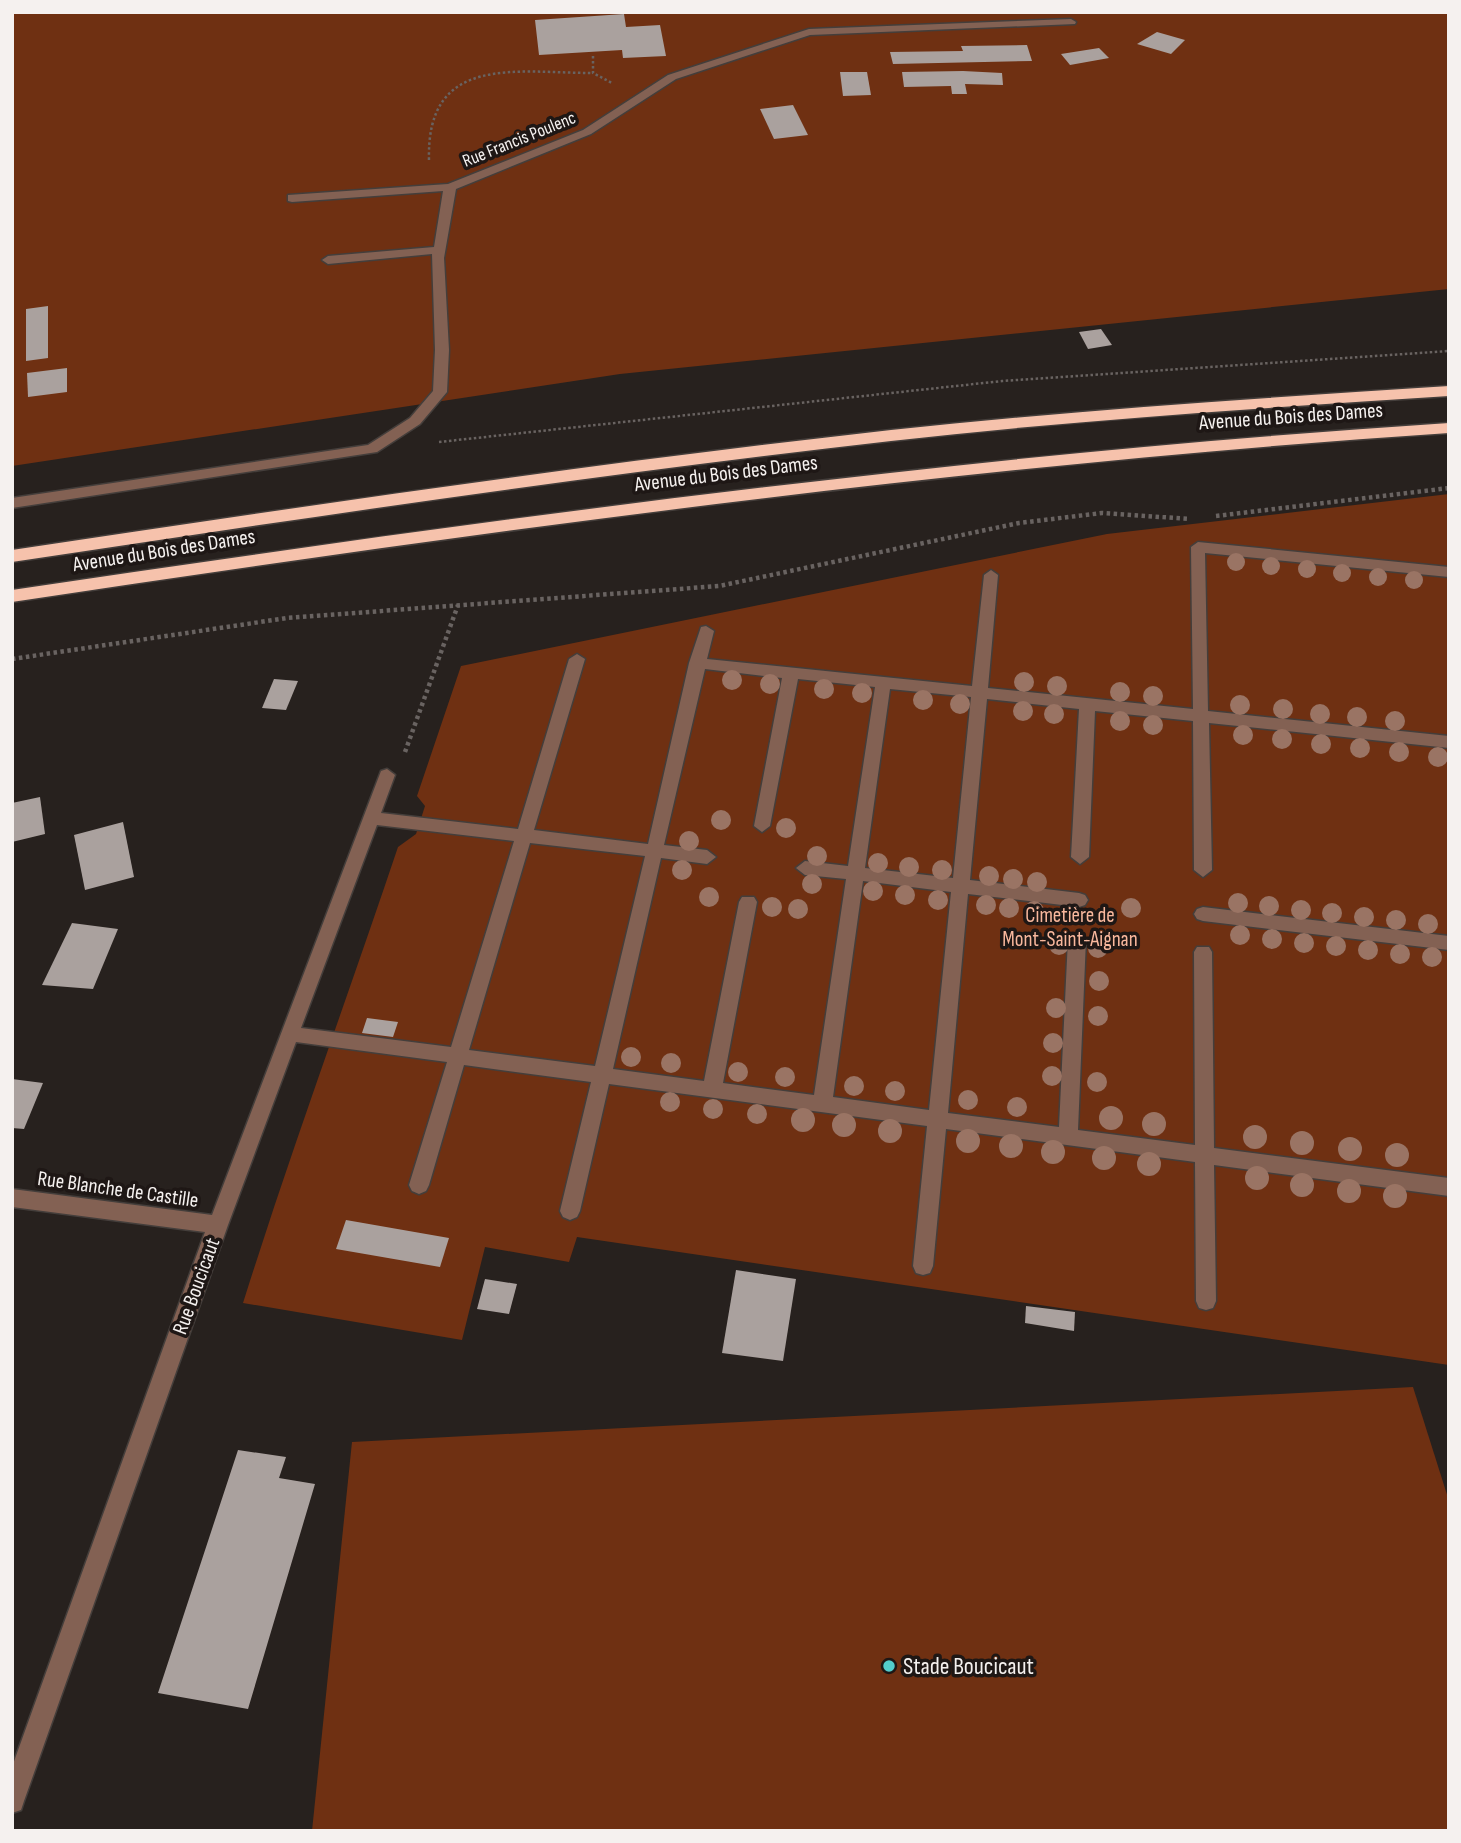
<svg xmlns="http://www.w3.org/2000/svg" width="1461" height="1843" font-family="'Sofia Sans Condensed',sans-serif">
<rect width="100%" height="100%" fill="#27211e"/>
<!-- green -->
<g fill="#6f3012">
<path d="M12,12h1437v277l-829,85 -608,92z"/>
<path d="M1449,494v871l-872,-128 -8,25 -84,-15 -23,93 -219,-37c48,-153 104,-304 155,-456l18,-13 9,-28 -8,-10 44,-130 646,-132z"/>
<path d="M1413,1387l36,114v330h-1137l40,-389z"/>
</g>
<!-- building -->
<g fill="#aaa19e">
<path d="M624,14l2,13 34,-2 6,31 -43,2 -1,-8 -83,5 -4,-35z"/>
<path d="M1157,32l28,8 -14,14 -34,-10z"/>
<path d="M1027,45l5,16 -139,3 -3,-12 73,-1 -2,-5z"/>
<path d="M1099,48l10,10 -39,7 -9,-11z"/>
<path d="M963,71l39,2 1,12 -38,-1 2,10h-15l-1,-8 -47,1 -2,-15z"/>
<path d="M840,72h27l4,23 -28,1z"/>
<path d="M793,105l15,30 -34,4 -14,-30z"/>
<path d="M48,306v52l-22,3v-52z"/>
<path d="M1101,329l11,16 -24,4 -9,-17z"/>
<path d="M67,368v24l-39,5 -1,-24z"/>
<path d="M274,679l24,2 -12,29 -24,-2z"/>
<path d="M40,797l5,37 -33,8v-39z"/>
<path d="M123,822l11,55 -49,13 -11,-55z"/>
<path d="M72,923l46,6 -25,60 -51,-4z"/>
<path d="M367,1018l31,4 -5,15 -31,-4z"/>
<path d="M12,1079l31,4 -19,46 -12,-1z"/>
<path d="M346,1220l103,18 -9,29 -104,-18z"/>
<path d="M736,1270l60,9 -13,82 -61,-8z"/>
<path d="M485,1279l32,5 -8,30 -32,-5z"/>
<path d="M1026,1306l49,6 -1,19 -49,-8z"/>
<path d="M238,1450l48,7 -7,21 36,6 -67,225 -90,-16z"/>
</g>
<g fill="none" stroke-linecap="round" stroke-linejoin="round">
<defs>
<g id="minor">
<path d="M1071,19l5,3 -1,2 -265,11 -134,44 -85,55 -135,55 -12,69 5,92 -2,42 -27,32 -43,28 -365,56v-10l356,-53 42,-27 23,-27 2,-41 -3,-96 -104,10 -6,-4 6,-4 106,-9 9,-56 -151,11 -4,-1v-6l160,-11 135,-54 85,-55 141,-46z"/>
<path d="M1198,542l251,25v10l-244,-24 3,158 241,25v12l-240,-25 3,147 -9,7 -9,-7 -1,-149 -98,-10 -6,146 -9,7 -9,-7 8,-148 -92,-10 -17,181 109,13 6,2 3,5 -3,5 -6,2 -111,-13 -20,219 111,14 9,-188 3,-5h12l3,5 -8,191 117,15 -1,-193 3,-5h12l3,5 2,196 235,30v18l-235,-31 2,136 -3,7 -7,2 -7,-2 -3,-7 -1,-139 -249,-33 -13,137 -3,7 -7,2 -7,-2 -3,-7 14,-140 -318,-42 -29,127 -3,6 -7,3 -7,-3 -3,-6 31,-129 -127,-17 -35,120 -3,6 -7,3 -7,-3 -3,-6 38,-123 -151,-20 -68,183 -204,576 -3,9 -9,3v-46l193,-535 -193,-25v-18l200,26 169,-444 6,-2 8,6 -14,38 137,16 51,-170 8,-5 8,5 -51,171 114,14 41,-181 12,-36 5,-1 8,5 -7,28 265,27 12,-111 7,-5 7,5 -10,113 205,21 -2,-162zM705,669l77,9 -28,148 8,6 8,-6 28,-147 77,8 -27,179 -43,-5 -9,7 9,7 41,4 -32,216 -91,-12 34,-181 -3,-5h-12l-3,5 -35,179 -91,-12 48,-211 46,6 9,-7 -9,-7 -43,-5zM890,689l81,8 -18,181 -88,-10zM377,825l137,16 -63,206 -150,-19zM530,843l115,13 -50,210 -126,-16zM863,881l88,11 -22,218 -96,-13z"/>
<path d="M1203,907l246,29v14l-246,-29 -6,-2 -3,-5 3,-5z"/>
</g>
<g id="highway">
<path d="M1449,386v10c-187,12 -373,24 -558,45 -294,33 -586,77 -879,121v-12c293,-44 585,-87 879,-120 185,-20 372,-32 558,-44z"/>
<path d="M1449,423v10c-482,32 -959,97 -1437,169v-12c478,-71 955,-136 1437,-167z"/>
</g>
</defs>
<!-- minor casing -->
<use href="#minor" stroke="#443e3b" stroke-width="3"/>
<!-- highway casing -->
<use href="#highway" stroke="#443e3b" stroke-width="3"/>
<!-- path-far1 -->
<g stroke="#696361" stroke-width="2.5" stroke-dasharray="2.5 2.5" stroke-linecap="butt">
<path d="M593,56v17l19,10"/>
<path d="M429,160c-3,-107 88,-87 164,-87"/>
<path d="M439,442l563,-61 447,-30"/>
</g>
<!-- path -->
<g stroke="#696361" stroke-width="4.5" stroke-dasharray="3.5 3.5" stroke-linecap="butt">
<path d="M1216,516l233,-28"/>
<path d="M12,659l275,-41 432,-32 300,-63 83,-10 88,6"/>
<path d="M405,752l53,-147"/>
</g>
<!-- minor -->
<use href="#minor" fill="#836153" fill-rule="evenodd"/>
<!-- highway -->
<use href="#highway" fill="#f6c2ac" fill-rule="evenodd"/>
</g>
<!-- trees -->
<g fill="#9a7464">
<circle cx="1236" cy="562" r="9"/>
<circle cx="1271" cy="566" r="9"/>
<circle cx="1307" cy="569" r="9"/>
<circle cx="1342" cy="573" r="9"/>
<circle cx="1378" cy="577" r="9"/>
<circle cx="1414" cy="580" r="9"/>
<circle cx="732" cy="680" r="10"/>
<circle cx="1024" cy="682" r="10"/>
<circle cx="770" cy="684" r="10"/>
<circle cx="1057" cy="686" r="10"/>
<circle cx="824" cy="689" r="10"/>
<circle cx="1120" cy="692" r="10"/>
<circle cx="862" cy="693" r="10"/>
<circle cx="1153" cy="696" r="10"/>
<circle cx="923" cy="700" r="10"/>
<circle cx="960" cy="704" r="10"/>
<circle cx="1240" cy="705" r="10"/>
<circle cx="1283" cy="709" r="10"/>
<circle cx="1023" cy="711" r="10"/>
<circle cx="1054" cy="714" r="10"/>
<circle cx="1320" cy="714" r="10"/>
<circle cx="1357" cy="717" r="10"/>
<circle cx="1120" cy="721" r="10"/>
<circle cx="1395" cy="721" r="10"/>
<circle cx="1153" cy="725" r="10"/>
<circle cx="1243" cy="735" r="10"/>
<circle cx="1282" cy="739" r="10"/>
<circle cx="1321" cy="744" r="10"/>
<circle cx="1360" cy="748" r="10"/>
<circle cx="1399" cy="752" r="10"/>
<circle cx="1438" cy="757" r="10"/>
<circle cx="721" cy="820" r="10"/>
<circle cx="786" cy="828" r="10"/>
<circle cx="689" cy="841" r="10"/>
<circle cx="817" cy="856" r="10"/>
<circle cx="878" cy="863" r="10"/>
<circle cx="909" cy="867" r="10"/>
<circle cx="682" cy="870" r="10"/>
<circle cx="942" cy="870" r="10"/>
<circle cx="989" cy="876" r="10"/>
<circle cx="1013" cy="879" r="10"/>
<circle cx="1037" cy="882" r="10"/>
<circle cx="812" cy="884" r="10"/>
<circle cx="873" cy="891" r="10"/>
<circle cx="905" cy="895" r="10"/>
<circle cx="709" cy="897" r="10"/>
<circle cx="938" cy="900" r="10"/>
<circle cx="1238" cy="903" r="10"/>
<circle cx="986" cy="905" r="10"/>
<circle cx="1269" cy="906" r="10"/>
<circle cx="772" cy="907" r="10"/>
<circle cx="1009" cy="908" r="10"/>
<circle cx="1131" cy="908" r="10"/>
<circle cx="798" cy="909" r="10"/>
<circle cx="1301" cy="910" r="10"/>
<circle cx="1034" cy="911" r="10"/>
<circle cx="1332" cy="913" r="10"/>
<circle cx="1364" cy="917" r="10"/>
<circle cx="1396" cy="920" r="10"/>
<circle cx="1428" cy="924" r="10"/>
<circle cx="1240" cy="935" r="10"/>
<circle cx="1272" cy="939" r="10"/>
<circle cx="1304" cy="943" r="10"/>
<circle cx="1059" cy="945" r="10"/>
<circle cx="1336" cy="946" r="10"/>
<circle cx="1098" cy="948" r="10"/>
<circle cx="1368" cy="950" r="10"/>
<circle cx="1400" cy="954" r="10"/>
<circle cx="1432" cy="957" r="10"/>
<circle cx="1099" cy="981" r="10"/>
<circle cx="1056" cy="1008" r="10"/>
<circle cx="1098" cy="1016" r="10"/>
<circle cx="1053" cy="1043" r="10"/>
<circle cx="631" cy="1057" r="10"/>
<circle cx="671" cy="1063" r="10"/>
<circle cx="738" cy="1072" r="10"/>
<circle cx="1052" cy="1076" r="10"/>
<circle cx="785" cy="1077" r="10"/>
<circle cx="1097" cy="1082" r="10"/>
<circle cx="854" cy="1086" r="10"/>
<circle cx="895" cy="1091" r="10"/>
<circle cx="968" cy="1100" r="10"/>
<circle cx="670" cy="1102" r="10"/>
<circle cx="1017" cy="1107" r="10"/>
<circle cx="713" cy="1109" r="10"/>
<circle cx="757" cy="1114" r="10"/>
<circle cx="1111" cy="1118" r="12"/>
<circle cx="803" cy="1120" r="12"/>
<circle cx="1154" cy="1124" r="12"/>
<circle cx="844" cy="1125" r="12"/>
<circle cx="890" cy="1131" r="12"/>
<circle cx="1255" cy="1137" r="12"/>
<circle cx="968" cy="1141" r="12"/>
<circle cx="1302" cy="1143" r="12"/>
<circle cx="1011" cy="1146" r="12"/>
<circle cx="1350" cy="1149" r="12"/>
<circle cx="1053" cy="1152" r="12"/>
<circle cx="1397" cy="1155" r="12"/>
<circle cx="1104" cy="1158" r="12"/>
<circle cx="1149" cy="1164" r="12"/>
<circle cx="1257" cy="1178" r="12"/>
<circle cx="1302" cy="1185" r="12"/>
<circle cx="1349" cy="1191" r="12"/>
<circle cx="1395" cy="1196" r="12"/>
</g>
<!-- markers -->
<circle fill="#53cdcb" stroke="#1e1715" stroke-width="2.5" cx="889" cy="1666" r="7"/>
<g text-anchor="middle" stroke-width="7" stroke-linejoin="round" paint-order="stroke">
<!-- far-street labels -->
<g font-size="18" fill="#f5f1ef" stroke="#1e1715">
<text transform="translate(519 139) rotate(-22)" y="6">Rue Francis Poulenc</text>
</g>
<!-- street labels -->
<g font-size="21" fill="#f5f1ef" stroke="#1e1715">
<text transform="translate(1291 416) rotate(-4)" y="7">Avenue du Bois des Dames</text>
<text transform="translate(726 473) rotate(-7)" y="7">Avenue du Bois des Dames</text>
<text transform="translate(164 550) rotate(-9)" y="7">Avenue du Bois des Dames</text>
<text transform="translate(118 1189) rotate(8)" y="7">Rue Blanche de Castille</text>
<text transform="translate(196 1286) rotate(-70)" y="7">Rue Boucicaut</text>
</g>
<!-- park labels -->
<g font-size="21" fill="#f9b89d" stroke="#1e1715">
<text x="1070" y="922">Cimetière de<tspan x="1070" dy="24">Mont-Saint-Aignan</tspan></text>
</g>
<!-- near-poi labels -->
<g font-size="24" fill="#f5f1ef" stroke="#1e1715" text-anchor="start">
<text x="903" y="1674">Stade Boucicaut</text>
</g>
</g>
<!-- border -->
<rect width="1461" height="1843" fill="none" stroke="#f5f1ef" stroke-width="28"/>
</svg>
